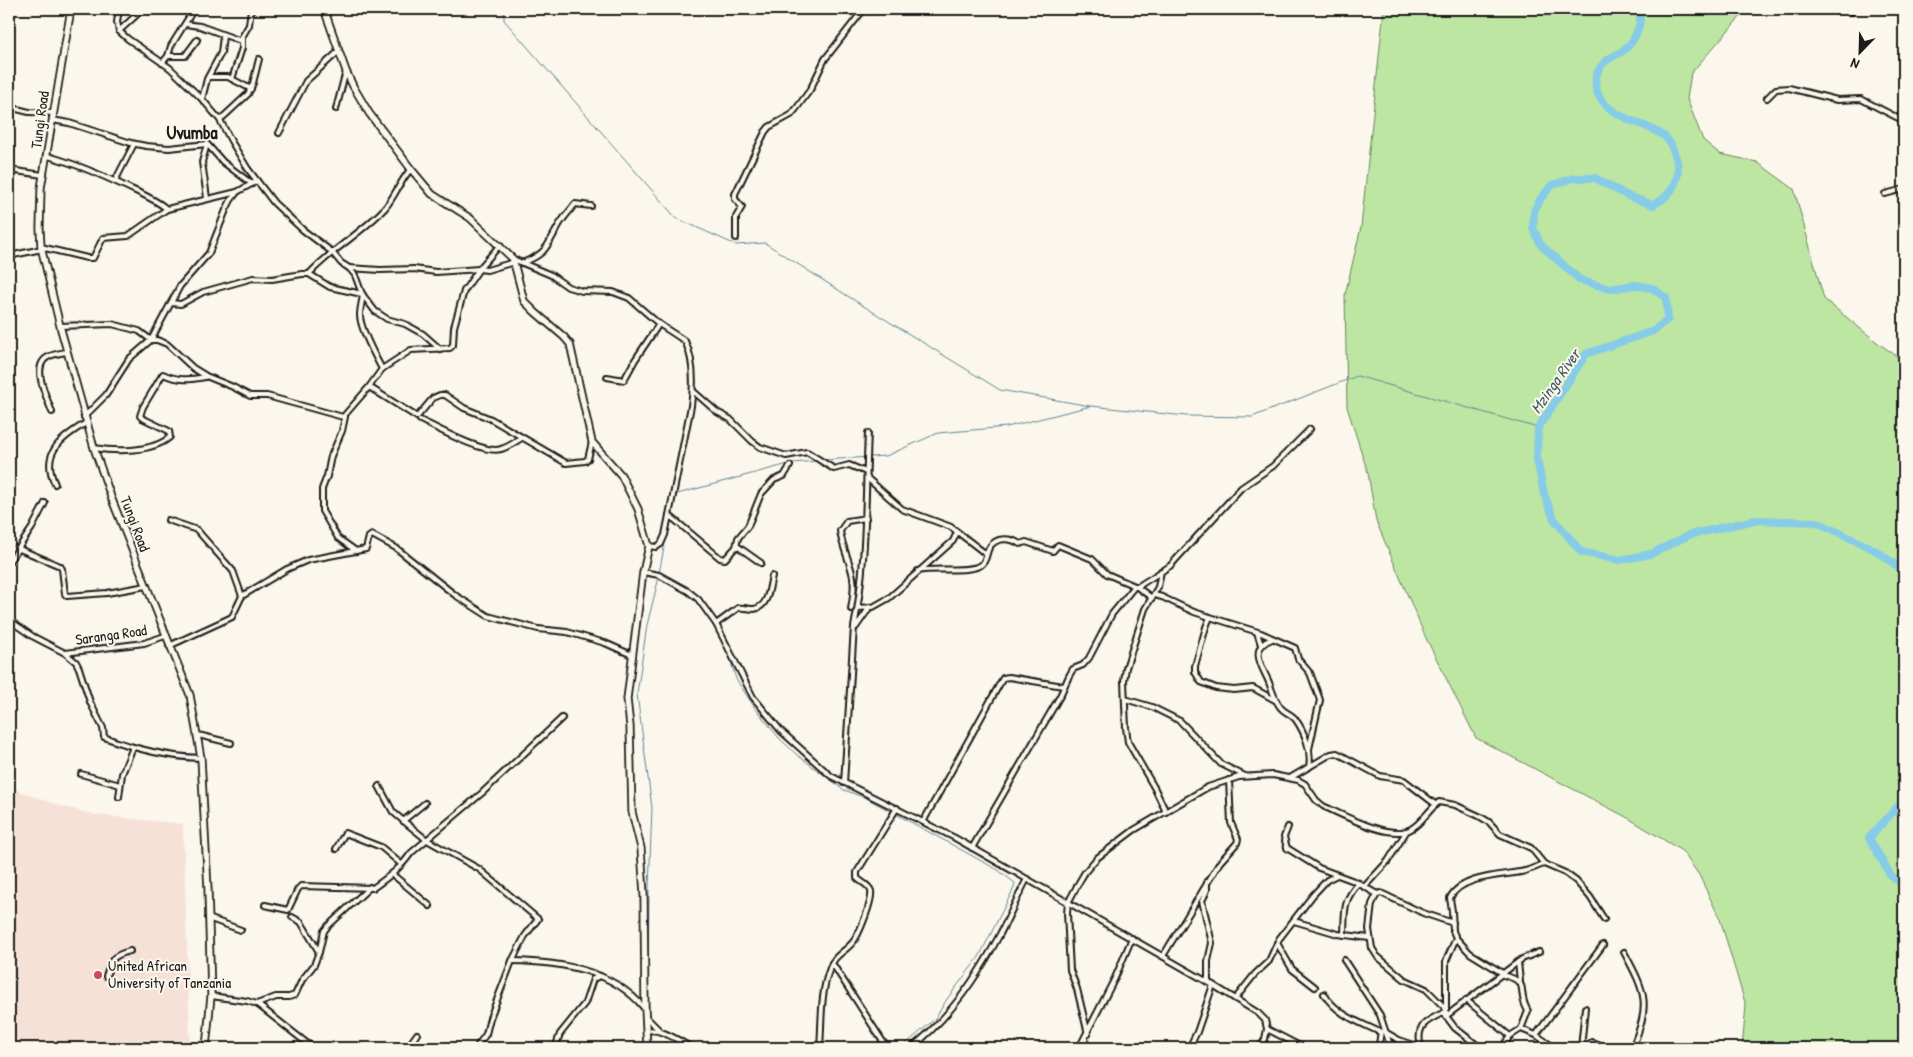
<svg xmlns="http://www.w3.org/2000/svg" width="1913" height="1057" font-family="'Patrick Hand',sans-serif">
<rect width="100%" height="100%" fill="#fbf7ec"/>
<filter id="ink" filterUnits="userSpaceOnUse"><feTurbulence type="fractalNoise" baseFrequency=".02" numOctaves="2"/><feDisplacementMap in="SourceGraphic" scale="10" xChannelSelector="R" yChannelSelector="G"/><feConvolveMatrix kernelMatrix="1 2 1 2 8 2 1 2 1" color-interpolation-filters="sRGB"/></filter>
<g filter="url(#ink)">
<!-- built -->
<path fill="#f6e1d7" d="M9,787l51,19 37,9 86,9 7,216 -3,8h-178z"/>
<!-- green -->
<path fill="#bde6a2" stroke="#6c815f" d="M1384,9h358l-1,7 -50,57 -4,26 16,41 17,14 37,8 37,27 30,110 54,44 26,18v687h-162l4,-42 -26,-87 -21,-44 -17,-24 -54,-33 -152,-80 -51,-102 -49,-115 -8,-48 -21,-66 -2,-112 16,-68z"/>
<g fill="none" stroke-linecap="round" stroke-linejoin="round">
<!-- stream -->
<g stroke="#5c8696" stroke-width="1">
<path d="M504,9v11l172,198 60,27 29,-2 92,59 143,88 90,16"/>
<path d="M823,460l63,-4 52,-23 69,-6 84,-21 95,10 66,1 105,-41 181,52"/>
<path d="M672,507l5,-13 115,-31 25,-2"/>
<path d="M659,573l8,-40"/>
<path d="M727,649l9,30 19,29 24,30 17,16 48,36 22,8 26,14"/>
<path d="M896,814l102,56 17,13 -1,5 -35,69 -32,42 -12,20 -34,29"/>
<path d="M648,988l1,-100 3,-80 -15,-114 10,-69 12,-48"/>
<path d="M648,999l1,19"/>
<path d="M650,1024l1,24"/>
</g>
<!-- river -->
<g stroke="#86cce8" stroke-width="8">
<path d="M1640,9c2,15 -4,31 -16,41 -7,5 -17,8 -22,15 -6,7 -9,20 -4,29 12,24 42,27 63,40 7,4 11,12 13,18 10,23 0,43 -21,53l-25,-9 -33,-18h-21l-22,7 -11,13 -7,13 -1,17 8,17 39,35 30,9 25,-4 17,3 14,10 2,21 -15,12 -67,23 -48,74 -1,31 7,35 10,25 27,33 39,8 31,-6 38,-19 66,-15 62,2 58,28 29,21"/>
<path d="M1695,9l4,3h13l2,-3"/>
<path d="M1904,800l-35,38 22,38 13,9"/>
</g>
<defs>
<g id="street">
<path d="M119,9l-2,13 2,9 9,8 42,29 32,31 18,21 11,21 17,28 26,34 29,27 29,22 9,11 8,5 6,7 7,19 13,17 12,8 18,5 18,10 17,15"/>
<path d="M1851,12l2,-3"/>
<path d="M185,24l15,2 41,15"/>
<path d="M119,31l24,-22"/>
<path d="M168,56h17l12,-16"/>
<path d="M162,63l6,-7 3,-10 23,-37"/>
<path d="M209,77h19l23,12"/>
<path d="M232,79l10,-31v-11l7,-12 2,-16"/>
<path d="M1767,98l9,-9 13,-1 48,12 24,-1 43,22"/>
<path d="M202,99l5,-20 14,-26 2,-17"/>
<path d="M9,107l20,5 24,1"/>
<path d="M336,109l10,-38"/>
<path d="M52,120l17,3 62,20 15,3 23,2 38,-4 16,18 29,22"/>
<path d="M220,120l28,-26 5,-11 6,-24"/>
<path d="M279,133l27,-52 32,-29"/>
<path d="M207,144l-5,18 5,36"/>
<path d="M48,156c28,8 54,19 81,32 13,6 26,11 38,21"/>
<path d="M9,170l34,5"/>
<path d="M115,181l19,-37"/>
<path d="M1885,194l19,-5"/>
<path d="M736,238v-21l6,-10 -7,-8v-5l30,-62 4,-5 22,-12 5,-6 14,-19 15,-31 39,-50"/>
<path d="M41,247l46,11h6l10,-20 25,-2 39,-27 70,-17"/>
<path d="M9,256l33,-7"/>
<path d="M513,259l38,16 17,12 14,4 31,1 16,6 30,26 26,17c9,19 9,44 6,65l-26,129 -4,9 -5,3 -7,-1"/>
<path d="M522,263c24,-9 24,-15 36,-36 4,-8 12,-16 17,-23l16,2"/>
<path d="M349,268l31,2 34,-1 22,3 43,-3 8,1 27,-8"/>
<path d="M309,274c23,-25 53,-41 76,-66 10,-12 15,-27 26,-39"/>
<path d="M171,303l10,1 22,-12 50,-14 19,1 30,-5h7l21,13 32,7"/>
<path d="M60,326l52,-2 27,7 12,9h6l10,4 26,24 13,8 27,11 17,9h17l76,21 26,-30 13,-18c-7,-13 -22,-40 -22,-54 0,-6 2,-13 3,-20"/>
<path d="M382,369l29,-19 39,-2 3,-3 1,-18 10,-36 15,-22 21,-24"/>
<path d="M607,377l17,3 11,-20 24,-36"/>
<path d="M369,387l48,30 16,-19 7,-3h5l19,13 27,11 75,44 19,-2 3,-2 4,-17"/>
<path d="M693,391l24,21 13,7 22,22 8,6 26,9 21,-4 27,17 15,-4 17,7"/>
<path d="M52,412c-4,-12 -22,-46 -4,-55 5,-3 13,-4 19,-5"/>
<path d="M84,417l22,-22 23,-36 22,-19 29,-54 29,-33 17,-43 5,-10 6,-8 20,-11"/>
<path d="M345,417l-3,14 -11,25 -4,20 -5,13v22l16,27 18,13"/>
<path d="M420,420c17,8 65,35 81,29 8,-2 15,-8 21,-11"/>
<path d="M94,448c22,4 59,4 76,-11l-1,-6 -27,-13 -2,-2 3,-9 18,-30 2,-3c15,7 26,6 42,3"/>
<path d="M867,478l35,31 49,18 35,27"/>
<path d="M55,484c-15,-31 6,-46 31,-61"/>
<path d="M669,515l51,43 5,1 11,-12 2,-9 10,-12 13,-32 13,-14 10,-4 6,-10"/>
<path d="M168,520l29,10 6,7 30,34 9,25 -10,21 -63,29"/>
<path d="M737,546l24,17"/>
<path d="M17,548l43,18 2,3 3,25 2,2 40,-3 39,-7"/>
<path d="M9,562l23,-34 13,-25"/>
<path d="M918,571c16,-4 52,2 63,-6 6,-4 5,-12 8,-17 7,-12 22,-10 31,-4l6,-2 27,9 5,-6 34,14 15,15 30,13 15,11"/>
<path d="M1161,571l-3,16 -13,22 -19,59 -2,13 2,47 2,14 27,47 11,23"/>
<path d="M643,572l16,3 29,16 10,8 18,25 37,73 28,34 50,45 124,62 258,147 45,28 7,7 2,9 -2,10 -5,9"/>
<path d="M1137,587l33,-21 71,-78 32,-22 37,-37"/>
<path d="M1154,595l8,2 32,15 67,21 34,15 3,11 12,14 10,27 -11,49"/>
<path d="M242,596l45,-27 21,-9 58,-11 3,-12 3,-2 24,13 59,47 33,21 50,13 29,3 38,11 27,12"/>
<path d="M858,608l15,-1 16,-9 64,-57 4,-9"/>
<path d="M851,609c2,-11 4,-21 2,-32 -3,-16 -11,-30 -13,-46l7,-10 19,-3"/>
<path d="M1210,617l-4,10 -11,39v6l6,10 15,6 18,2 19,-2 22,12"/>
<path d="M9,620l23,16 33,17 79,-10 21,-7"/>
<path d="M716,624l22,-16c5,-1 11,1 16,1 15,-2 15,-22 18,-33"/>
<path d="M856,627l14,-20"/>
<path d="M1257,632l4,13"/>
<path d="M1272,639c-23,8 -11,26 -4,41 4,9 6,20 13,28 4,5 11,6 15,12 9,13 16,31 13,47"/>
<path d="M65,653l11,9 3,6 11,34 13,26 1,9c31,12 64,20 97,21"/>
<path d="M1125,699l27,8 28,14 41,43 24,12"/>
<path d="M198,735l33,8"/>
<path d="M81,774l39,11"/>
<path d="M1290,778l41,-24 6,-1 43,23 24,4 31,24"/>
<path d="M844,783l10,-156c13,-64 11,-130 14,-194"/>
<path d="M379,786l14,26 13,11 21,17 52,29 59,50 -13,17 -13,25 -22,57 -4,16 -10,14"/>
<path d="M119,797l3,-23 11,-27"/>
<path d="M403,821l22,-18"/>
<path d="M923,822l80,-144 6,-1 54,9"/>
<path d="M1288,827l-4,10 3,11 32,20 35,13 23,13"/>
<path d="M972,848l88,-152 9,-20 4,-7 10,-4 6,-7 23,-44 23,-28"/>
<path d="M336,849l9,-16 36,14 20,17"/>
<path d="M392,874l38,32"/>
<path d="M1207,882v8l-5,11 10,42 -4,18v21"/>
<path d="M1365,886l23,-25 18,-29"/>
<path d="M265,905l23,5 10,-21 3,-3 72,2c14,-10 28,-20 38,-35l71,-60 80,-75"/>
<path d="M292,917l9,5 18,30"/>
<path d="M208,918l33,12"/>
<path d="M1294,921l44,13 31,4"/>
<path d="M1344,935c1,-23 -2,-34 15,-52"/>
<path d="M1456,938l-10,23v55l9,12 26,20"/>
<path d="M1277,943l15,26 23,18"/>
<path d="M1624,952c22,41 27,52 8,96"/>
<path d="M1163,956l57,-94 17,-19 1,-4 -7,-16 -2,-43"/>
<path d="M1344,960l36,55 11,33"/>
<path d="M512,961c48,1 100,8 132,47"/>
<path d="M1518,962l2,19"/>
<path d="M832,963l55,85"/>
<path d="M1504,974l-34,-21 -14,-15 -3,-7 -1,-20 -2,-13c11,-23 54,-22 75,-27 7,-2 13,-5 19,-7"/>
<path d="M1503,975c30,8 12,15 25,36l-7,18"/>
<path d="M106,976c6,-17 5,-20 24,-25"/>
<path d="M1324,994c13,21 35,28 56,38"/>
<path d="M211,996l36,5 10,3 56,44"/>
<path d="M1235,999l20,-25 14,-13 10,-22 34,-44 14,-15 10,-5"/>
<path d="M1466,1000l44,36"/>
<path d="M257,1004l19,-7h13l6,-2 7,-15 12,-15 5,-13 5,-21 4,-5 42,-39"/>
<path d="M1445,1008l-19,-19 -22,-10 -27,-23 -5,-8 -3,-19 3,-25 5,-10 4,-1 42,20 30,10"/>
<path d="M645,1016l16,16"/>
<path d="M1446,1016l76,-57 17,-7"/>
<path d="M1267,1029l37,19"/>
<path d="M646,1031c15,-4 34,11 47,17"/>
<path d="M1385,1032l14,8 18,6"/>
<path d="M1088,1034l-11,-45 -7,-19 -3,-57 1,-10 10,-19 7,-12 12,-14 37,-28 17,-10 57,-33 31,-10 34,-2 25,5 7,4 11,16 7,6c20,9 68,35 88,23 12,-7 17,-19 28,-27l16,3 24,11 10,6 11,12 31,14 13,16 21,9 11,8 14,16 14,22"/>
<path d="M1536,1035l67,-90"/>
<path d="M1085,1038l1,10"/>
<path d="M1192,1043l6,5"/>
<path d="M1582,1047l10,-5 15,6"/>
<path d="M407,1048l10,-14"/>
<path d="M555,1048l5,-14 25,-31 8,-24 7,-3"/>
<path d="M820,1048c2,-27 0,-55 10,-80 4,-13 15,-16 23,-26 6,-7 20,-42 18,-51 -2,-6 -9,-8 -14,-13v-6l40,-64"/>
<path d="M911,1048c37,-29 67,-72 88,-112 10,-19 18,-38 28,-57"/>
<path d="M1079,1048l36,-70 17,-40"/>
<path d="M1189,1048l8,-16 16,-47"/>
<path d="M1380,1048l-1,-4 2,-13"/>
<path d="M1421,1048c-6,-23 6,-28 24,-36"/>
<path d="M1502,1048l8,-12 11,-7 15,6 19,13"/>
<path d="M1581,1048l4,-40"/>
</g>
<g id="secondary">
<path d="M71,9l-30,179 -1,40 1,19 19,79 34,122 17,49 79,198 11,63 7,131 3,107 -5,52"/>
<path d="M324,9l22,62 7,15 16,27 42,56 21,25 38,24 43,41 11,42 11,11 29,25 6,7 22,98 29,33 17,34 11,37 -6,26 -16,127 3,27 2,86 9,36 3,47 1,113 2,40"/>
</g>
</defs>
<!-- street casing -->
<use href="#street" stroke="#1c1c1c" stroke-width="8"/>
<!-- secondary casing -->
<use href="#secondary" stroke="#1c1c1c" stroke-width="9"/>
<!-- street -->
<use href="#street" stroke="#fbf7ec" stroke-width="4"/>
<!-- secondary -->
<use href="#secondary" stroke="#fbf7ec" stroke-width="5.5"/>
</g>
</g>
<!-- markers -->
<circle fill="#d1495b" stroke="#fbf7ec" stroke-width="2" cx="98" cy="975" r="5"/>
<g text-anchor="middle" stroke-width="4" stroke-linejoin="round" paint-order="stroke">
<!-- street labels -->
<g font-size="15" fill="#1c1c1c" stroke="#fbf7ec">
<text transform="translate(40 120) rotate(-82)" y="5">Tungi Road</text>
<text transform="translate(135 524) rotate(69)" y="5">Tungi Road</text>
<text transform="translate(111 635) rotate(-8)" y="5">Saranga Road</text>
</g>
<!-- poi labels -->
<g font-size="15" fill="#1c1c1c" stroke="#fbf7ec" text-anchor="start">
<text x="108" y="971">United African<tspan x="108" dy="17">University of Tanzania</tspan></text>
</g>
<!-- water labels -->
<g font-size="16" font-style="italic" fill="#415a63" stroke="#fbf7ec">
<text transform="translate(1555 381) rotate(-55)" y="6">Mzinga River</text>
</g>
<!-- quarter labels -->
<g font-size="18" font-weight="bold" fill="#1c1c1c" stroke="#fbf7ec">
<text x="192" y="139">Uvumba</text>
</g>
</g>
<!-- margin -->
<rect width="1913" height="1057" fill="none" stroke="#fbf7ec" stroke-width="30"/>
<rect x="15" y="15" width="1883" height="1027" fill="none" stroke="#1c1c1c" stroke-width="2" filter="url(#ink)"/>
<!-- north arrow -->
<g transform="translate(1860 52) rotate(203)" stroke="#fbf7ec" stroke-width="4" paint-order="stroke">
<path d="M0-4L9 19L0 12L-9 19Z" fill="#1c1c1c"/>
<text y="-8" font-size="14" font-weight="bold" text-anchor="middle" fill="#1c1c1c">N</text>
</g>
</svg>
